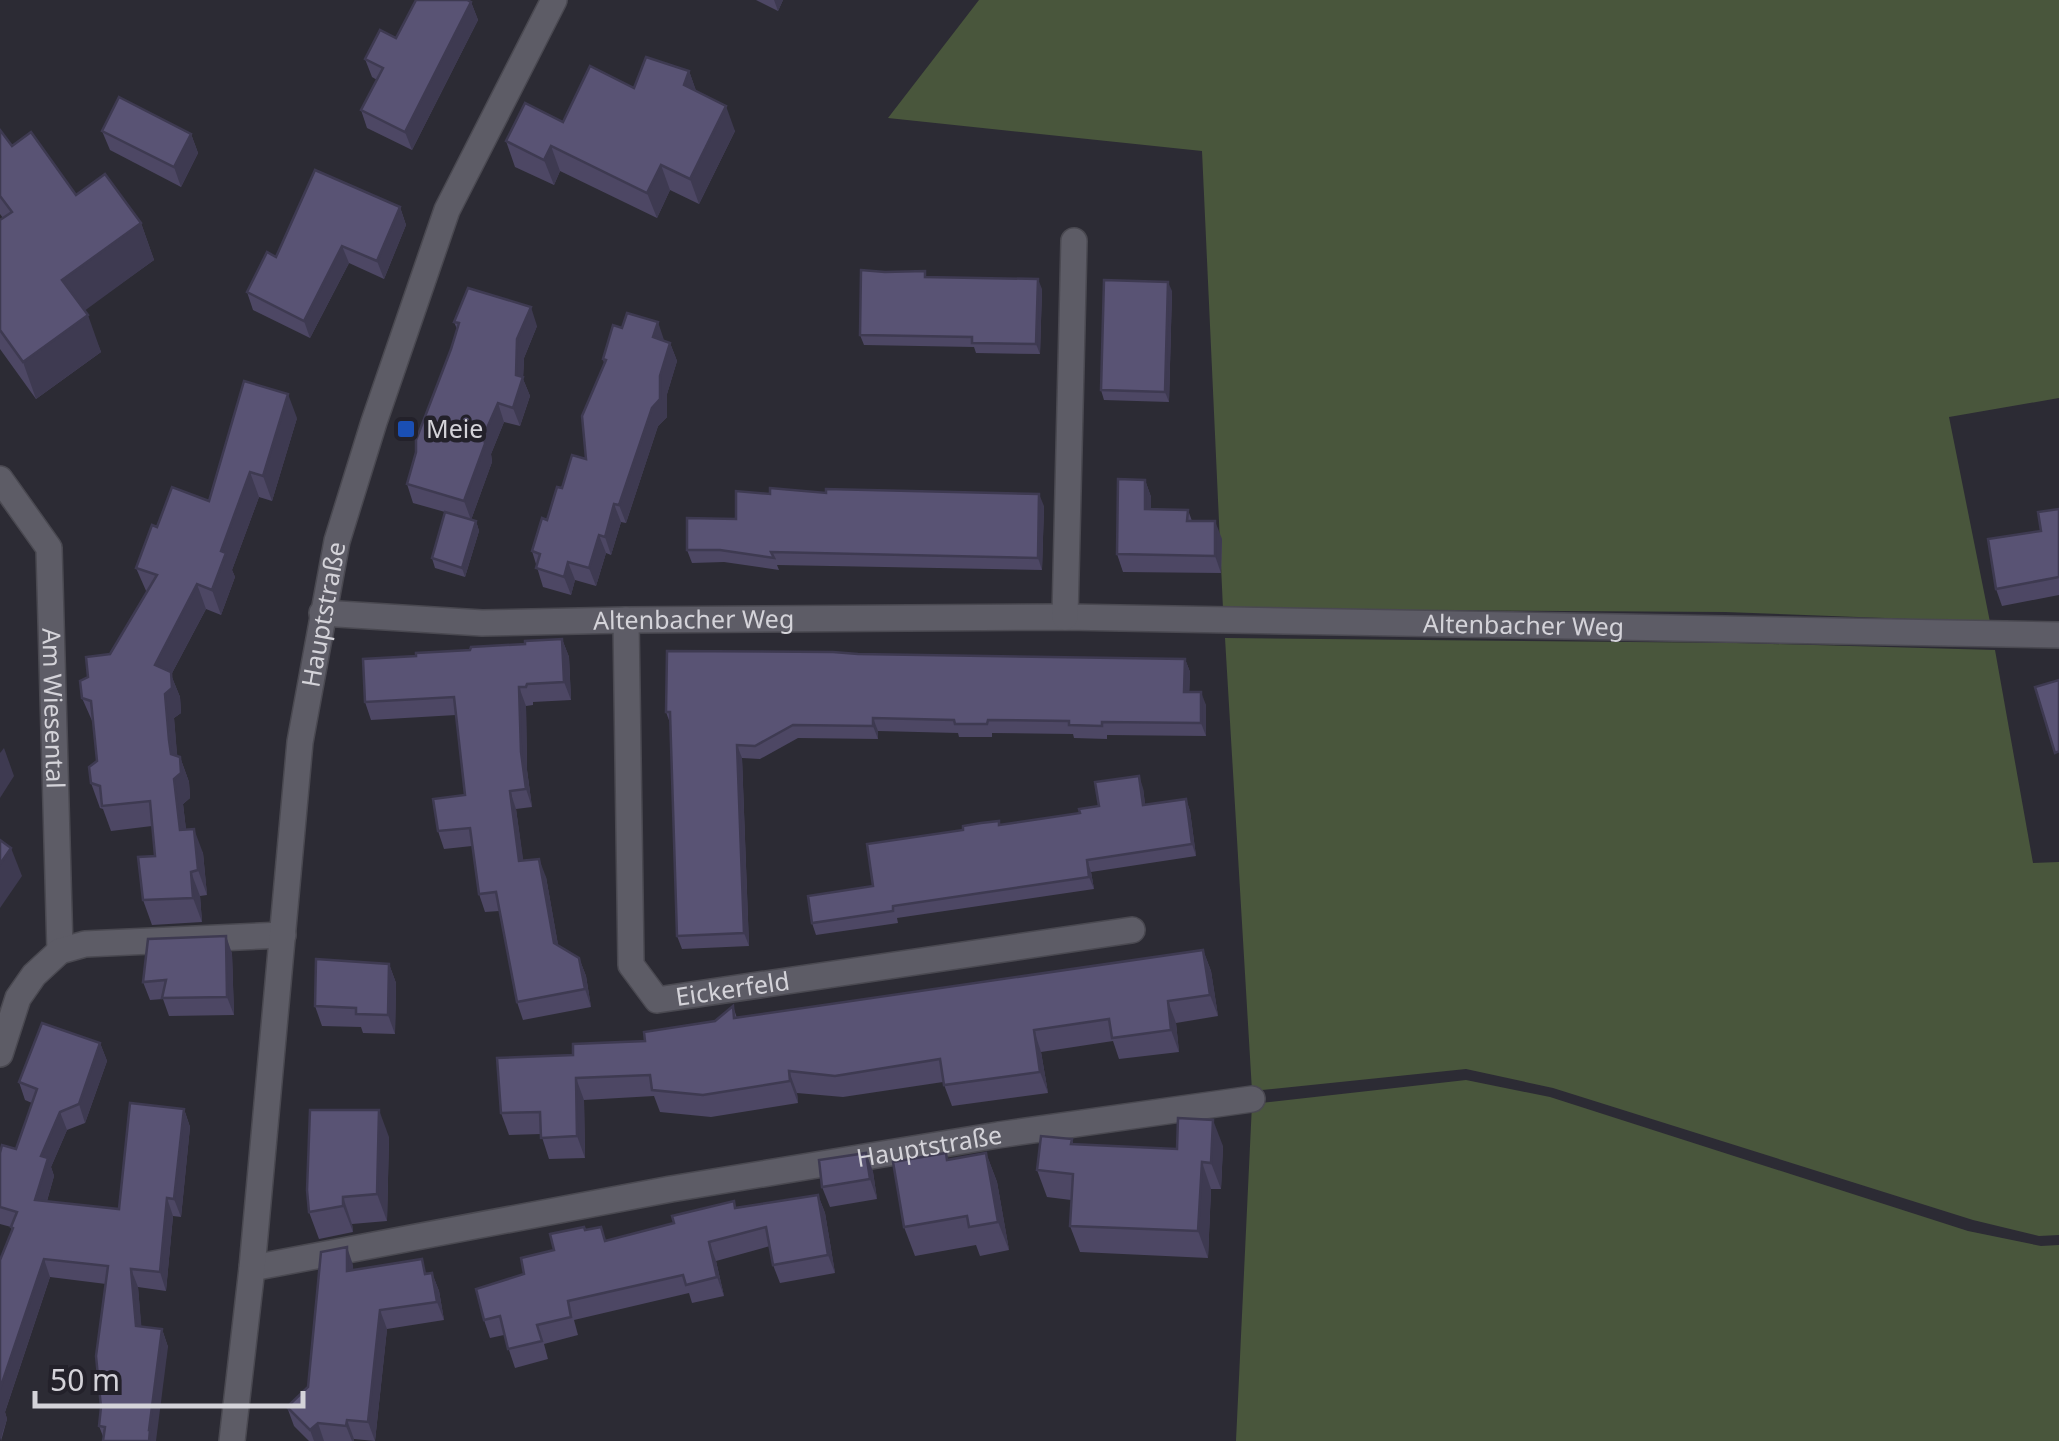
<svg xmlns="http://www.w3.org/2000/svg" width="2059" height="1441" font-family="'Noto Sans',sans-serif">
<rect width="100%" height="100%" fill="#2c2b34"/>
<!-- green -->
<g fill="#49563c">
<path d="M979,0h1080v398l-110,19 41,205 -265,-10 -502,-3 -21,-458 -314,-33z"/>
<path d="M1225,638l512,5 258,7 38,213 26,-1v373l-20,1 -66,-16 -420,-132 -87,-19 -214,22z"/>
<path d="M1466,1080l84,17 418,134 73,15 18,-1v196h-823l16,-337z"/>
</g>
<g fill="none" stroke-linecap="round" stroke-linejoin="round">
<defs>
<g id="street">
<path id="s1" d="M0,479l49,69 11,403"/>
<path id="s2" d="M322,613l160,10 144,-3 439,-3 994,18"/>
<path d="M1065,617l9,-376"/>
<path id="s3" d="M626,620l5,345 26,35 475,-70"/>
<path d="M0,1054l18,-56 16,-23 26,-24 25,-7 198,-9"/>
<path id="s4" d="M252,1268l419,-79 327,-54 254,-36"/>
</g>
<g id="secondary">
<path id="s5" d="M232,1441l20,-173 48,-526 37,-201 37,-119 73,-212 107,-210"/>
</g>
</defs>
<!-- street casing -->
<use href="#street" stroke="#4a4951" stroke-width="28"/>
<!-- secondary casing -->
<use href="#secondary" stroke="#4a4951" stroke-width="28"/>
<!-- street -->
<use href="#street" stroke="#5d5c66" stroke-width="25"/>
<!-- secondary -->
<use href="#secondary" stroke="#5d5c66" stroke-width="25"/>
</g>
<!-- wall -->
<g fill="#4d4764">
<path d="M756,0h27l-5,11z"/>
<path d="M471,2l7,18 -66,130 -45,-22 -6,-18 16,-30 -5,-3 -7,-18 31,-21z"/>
<path d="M689,71l7,20 39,40 -36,73 -29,-14 -13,28 -97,-47 -6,14 -39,-18 -9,-26 57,-19 71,-34z"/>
<path d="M0,130l12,16 64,49 65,28 13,37 -70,50 17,42 -65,47 -36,-50v-129l3,-2 -3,-4z"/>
<path d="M102,131l89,3 7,19 -17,34 -71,-37z"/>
<path d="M400,207l6,18 -22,54 -35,-16 -39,75 -57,-28 -6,-18 29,-35z"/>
<path d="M927,277l115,12 -2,65 -64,-1 -2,-6 -110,-2 -4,-10z"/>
<path d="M1172,291l-3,111 -65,-2 -3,-10z"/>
<path d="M454,322l83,4 -13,32 -1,21 7,17 -10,30 -16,-4 -13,32 1,8 -21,58 5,1 3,10 -14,46 -30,-9 -3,-10 13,-46 -32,-9 -6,-19 50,-155z"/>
<path d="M664,341l6,2 7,18 -10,33v23l-9,9 -32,97 -5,-1 -10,33 -5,-2 -10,33 -21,-6 -4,15 -28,-8 -11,-36 30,-63 24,-29 18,-96 -1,-4z"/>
<path d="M297,418l-25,83 -13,-4 -27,73 3,7 -14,38 -15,-6 -35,66 9,22 1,16 -7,5 3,38 3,1 9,25 1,16 -7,6 3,26 17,23 4,42 -7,1 2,26 -50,3 -9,-25 12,-44 -3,-30 -41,5 -8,-22 -3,-1 -9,-25 6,-22 -4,-38 -11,-25 6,-21 22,-23 37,-61 -11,-25 21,-41 52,-26z"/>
<path d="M1145,480l6,17v12l37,1 4,11 30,18 -1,34 -98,-1 -6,-18z"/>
<path d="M826,493l218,13 -2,64 -265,-5 2,5 -55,-8 -32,1 -5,-13 83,-56z"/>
<path d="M2059,509v86l-57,11 -6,-17z"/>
<path d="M562,639l7,18 2,43 -38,2v3l-7,1 1,64 5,37 -16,2 7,52 23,16 12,68 21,13 7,18 5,31 -68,13 -6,-18 -18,-91 -14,1 -6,-18 -7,-48 -28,3 -6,-18 27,-36 -9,-80 -85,5 -6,-18 51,-46z"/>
<path d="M858,654l327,5 5,13 -1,20 17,13v31l-99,-1v4l-33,-1 -1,-4 -81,-1v4h-33l-1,-4 -80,-2v8l-80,-1 -38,21 -18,-1 7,188 -67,3 -5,-13 -7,-213 -4,-11z"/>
<path d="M1143,788l2,17 41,-6 4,12 6,45 -105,16 3,17 -197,29 1,5 -82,12 -4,-12 61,-37 127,-61 80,-12z"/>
<path d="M226,936l6,18 2,61 -65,1 -6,-17 -13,1 -7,-18z"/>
<path d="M1203,950l8,21 7,45 -42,7 3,29 -60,7 -6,-18 -72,11 7,41 -96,13 -9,-24 -100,15 -46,-4 1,10 -87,14 -51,-5 -6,-16 -70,4 1,58 -36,1 -8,-25 -32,1 -8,-22 72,-58 72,-14 70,-20 18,-15 4,12z"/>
<path d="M389,964l7,19 -1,51 -32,-1 -2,-6 -39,-1 -7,-20z"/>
<path d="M100,1043l7,18 -22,62 -18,7 -16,37 3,9 -7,25 72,8 65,-100 6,18 -9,90 -8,-1 -7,75 -28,-4 3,39 21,3 6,18 -64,92 -5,-13 2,-19 5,-123 -56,-7 -45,135 2,7 -6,22 11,-210 -1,-4 -11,-3v-71l16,-4 16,-46 -7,-3 -6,-18z"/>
<path d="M389,1137l-2,84 -35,3 1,8 -34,7 -10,-27z"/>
<path d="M1072,1139l1,5 104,5 46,-3 -2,43h-10l-3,69 -128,-6 -10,-26 1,-26 -24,-3 -10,-27z"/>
<path d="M866,1153l7,19 4,27 -47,8 -8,-20z"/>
<path d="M946,1153l2,7 38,-7 11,29 12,68 -29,6 -4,-11 -61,11 -11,-29z"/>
<path d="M818,1195l7,18 10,60 -55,10 -7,-18 -3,-19 -54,15 8,35 -32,7 -3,-10 -115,27 4,15 -34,9 4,15 -33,9 -11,-33 -14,3 -6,-18 70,-70 31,-20 16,-3 5,14 68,-18 60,-22 2,7z"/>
<path d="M353,1265v5l79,3 7,18 5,29 -57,9 -12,112 -21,-2v2h-45l-15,-15 -7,-19 21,-20z"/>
</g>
<!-- shaded-wall -->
<g fill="#3e3a51">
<path d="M774,0h9l-5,11z"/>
<path d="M471,2l7,18 -66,130 -7,-18z"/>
<path d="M689,71l9,25 -14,-11z"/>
<path d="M726,106l9,25 -36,73 -9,-25z"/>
<path d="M191,134l7,19 -17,34 -7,-20z"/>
<path d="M551,146l9,25 -6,14 -10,-25z"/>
<path d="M661,165l9,25 -13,28 -10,-25z"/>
<path d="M400,207l6,18 -22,54 -7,-18z"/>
<path d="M141,223l13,37 -78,57 -14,-37z"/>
<path d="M342,246l7,17 -39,75 -6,-17z"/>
<path d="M1038,279l4,10 -2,65 -4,-10z"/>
<path d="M1168,282l4,9 -3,111 -4,-10z"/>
<path d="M531,307l6,19 -13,32 -1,21 7,17 -10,30 -7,-18 4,-69z"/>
<path d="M88,315l13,37 -65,47 -13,-37z"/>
<path d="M658,322l6,18 -4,15 -7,-18z"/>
<path d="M670,343l7,18 -10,33v23l-9,9 -32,97 -7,-18z"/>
<path d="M288,394l9,24 -25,83 -9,-25z"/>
<path d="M498,403l6,19 -13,32 1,8 -21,58 -7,-19 20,-66z"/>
<path d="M250,472l9,25 -27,73 3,7 -14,38 -9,-25 9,-39z"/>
<path d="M1145,480l6,17v30l-6,-18z"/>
<path d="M1039,494l5,12 -2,64 -4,-12z"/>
<path d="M614,504l7,18 -10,33 -6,-18z"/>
<path d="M476,521l3,10 -14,46 -3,-9z"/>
<path d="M1215,521l7,18 -1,34 -6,-17z"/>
<path d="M599,535l7,18 -10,33 -7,-18z"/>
<path d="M568,562l7,18 -4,15 -7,-18z"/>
<path d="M197,584l9,25 -35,66 9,22 1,16 -7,5 4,46 2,-7 9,25 1,16 -7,6 6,51 -9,-25 -15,-136 -10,-29z"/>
<path d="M562,639l7,18 2,43 -7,-18z"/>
<path d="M1185,659l5,13 -1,33 -5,-13z"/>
<path d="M519,687l7,19 1,64 5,37 -6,-18 -5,-37z"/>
<path d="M1201,692l5,13v31l-5,-13z"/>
<path d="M873,718l5,13v8l-5,-13z"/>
<path d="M737,745l5,13 7,188 -5,-13z"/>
<path d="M4,748l10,28 -14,22v-45z"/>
<path d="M1139,776l4,12 4,29 -4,-12z"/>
<path d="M510,791l6,18 10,70 -7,-18z"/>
<path d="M1186,799l4,12 6,45 -4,-12z"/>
<path d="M194,829l9,24 4,42 -9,-25z"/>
<path d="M11,848l11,28 -22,32v-44z"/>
<path d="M539,859l7,18 15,84 -7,-18z"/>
<path d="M1087,860l4,12 3,17 -5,-12z"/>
<path d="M191,872l9,24 2,26 -9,-24z"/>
<path d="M226,936l6,18 2,61 -7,-18z"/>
<path d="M1203,950l8,21 7,45 -8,-21z"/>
<path d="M579,958l7,18 5,31 -6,-18z"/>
<path d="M389,964l7,19 -1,51 -7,-19z"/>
<path d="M1168,1001l8,22 3,29 -8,-22z"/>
<path d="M1034,1030l7,22 7,41 -8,-21z"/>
<path d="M100,1043l7,18 -22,62 -6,-19z"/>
<path d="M789,1071l8,22 1,10 -8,-22z"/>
<path d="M576,1078l8,22 1,58 -8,-22z"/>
<path d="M184,1109l6,18 -9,90 -7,-18z"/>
<path d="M379,1110l10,27 -2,84 -10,-27z"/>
<path d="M60,1112l7,18 -16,37 3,9 -12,42 -7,-18 6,-44z"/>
<path d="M1213,1120l10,26 -2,43 -10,-26z"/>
<path d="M866,1153l7,19 4,27 -7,-20z"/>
<path d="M986,1153l11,29 12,68 -11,-28z"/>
<path d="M1202,1162l9,27 -3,69 -10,-27z"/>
<path d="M818,1195l7,18 10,60 -7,-18z"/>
<path d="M343,1197l9,27 1,8 -10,-26z"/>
<path d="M167,1198l6,18 -7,75 -6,-19z"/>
<path d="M709,1242l7,19 8,35 -7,-19z"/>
<path d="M347,1247l6,18 1,24 -7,-18z"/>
<path d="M44,1259l6,18 -45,135 2,7 -7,22v-52z"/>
<path d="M131,1269l7,18 5,57 -7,-18z"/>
<path d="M432,1273l7,18 5,29 -7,-18z"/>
<path d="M380,1310l7,19 -12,112 -7,-19z"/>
<path d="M162,1329l6,18 -12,94h-7v-11z"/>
<path d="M347,1420l7,19v2h-2l-6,-15z"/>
<path d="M318,1423l6,18h-10l-4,-11z"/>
</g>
<!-- building -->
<g fill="#595374" stroke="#3e3a51" stroke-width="2.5">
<path d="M416,0h51l4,2 -66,130 -44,-22 22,-42 -18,-9 15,-29 16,8z"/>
<path d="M646,57l43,14 -5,14 42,21 -36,73 -29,-14 -14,28 -96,-47 -7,14 -38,-19 19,-38 38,19 27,-56 44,22z"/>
<path d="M119,97l72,37 -17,33 -72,-36z"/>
<path d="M0,130l12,16 19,-14 45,63 29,-21 36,49 -79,57 26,35 -65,47 -23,-32v-110l12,-8 -12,-16z"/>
<path d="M315,170l85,37 -23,54 -35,-15 -38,75 -57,-29 20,-40 9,5z"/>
<path d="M861,270l24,2 40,-1v6l113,2 -2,65 -64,-1v-6l-112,-2z"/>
<path d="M1104,280l64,2 -3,110 -64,-2z"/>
<path d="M468,288l63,19 -14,32 -1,36 7,2 -10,31 -15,-5 -14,32 1,9 -21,57 -57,-17 9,-32v-12l35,-91 8,-26 -5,-1z"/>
<path d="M627,313l31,9 -5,15 17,6 -10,33v23l-8,9 -33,97 -5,-1 -9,33 -6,-2 -10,33 -21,-6 -4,15 -28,-9 4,-14 -8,-3 10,-33 5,2 10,-33 5,1 10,-33 14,4 -4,-43 24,-56 -3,-1 10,-34 9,3z"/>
<path d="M244,381l44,13 -25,82 -13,-4 -29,79 5,2 -14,37 -15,-6 -42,81 16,7 1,16 -7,6 4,46 2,14 9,3 1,16 -7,6 6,51 14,-1 4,41 -7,2 2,26 -50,2 -5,-43 17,-1 -5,-55 -48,5 -2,-20 -9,-3 -2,-16 8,-6 -6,-60 -9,-3 -2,-17 8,-4 -2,-20 24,-3 47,-79 -21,-7 16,-43 5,2 15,-40 37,14z"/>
<path d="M1118,479l27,1v29l43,1 -1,11h28v35l-98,-2z"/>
<path d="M770,488l56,5v-4l213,5 -1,64 -267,-6 3,6 -54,-8h-33v-32l49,1v-28l34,3z"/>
<path d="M2059,509v68l-63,12 -8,-50 53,-8 -3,-19z"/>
<path d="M445,512l31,9 -14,47 -30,-10z"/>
<path d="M562,639l2,43 -37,2 -1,3h-7l2,65 5,37 -16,2 9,70 20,-2 15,84 25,15 6,31 -68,13 -21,-110 -17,2 -9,-66 -32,3 -5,-32 32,-4 -11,-98 -89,5 -2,-43 53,-3v-3l54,-3 1,-3 54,-3v-3z"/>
<path d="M667,651l166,1 25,2 327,5 -1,33h17v31l-99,-1v4l-33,-1v-4l-81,-1 -1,4h-32l-1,-4 -81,-2v8l-80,-1 -38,21 -18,-1 7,188 -67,3 -7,-224h-4z"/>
<path d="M2059,680v71l-4,2 -20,-66z"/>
<path d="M1139,776l4,29 43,-6 6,45 -105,16 2,17 -196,29v5l-81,12 -4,-27 65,-10 -6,-42 96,-14v-4l18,-3 18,-2v4l81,-12 -1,-4 20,-3 -4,-24z"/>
<path d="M0,840l11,8 -11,16z"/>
<path d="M226,936l1,61 -65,1 4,-18 -23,2 5,-43z"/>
<path d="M1203,950l7,45 -42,6 3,29 -59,8 -3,-19 -75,11 6,42 -96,13 -4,-26 -105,17 -46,-5 1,10 -87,14 -51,-5 -2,-15 -74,3 1,58 -36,2 -1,-26 -39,1 -4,-55 76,-3v-11l72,-3 -1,-9 71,-11 18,-15 1,12z"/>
<path d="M316,959l73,5 -1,51 -32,-1v-6l-41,-2z"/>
<path d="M42,1023l58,20 -21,61 -19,8 -19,44 7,2 -13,42 84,9 11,-106 54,6 -10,90 -7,-1 -7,74 -29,-3 5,57 26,3 -13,101h1l-1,11h-46l2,-14 -6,-1 2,-19 -5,-51 12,-90 -64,-7 -44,130v-129l13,-32 -2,-1 6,-15 -17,-5v-54l2,-8 14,4 21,-60 -18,-7z"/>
<path d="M310,1110h69l-2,84 -34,3v9l-34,6 -2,-22z"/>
<path d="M1178,1118l35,2 -2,43 -9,-1 -4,69 -128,-5 3,-52 -36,-4 4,-34 31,3 -1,5 106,5z"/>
<path d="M866,1153l4,26 -48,8 -3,-27z"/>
<path d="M946,1153l1,7 39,-7 12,69 -29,5 -2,-11 -63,11 -11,-65z"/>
<path d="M818,1195l10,60 -55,10 -7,-38 -57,15 8,35 -31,8 -3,-10 -115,26 3,16 -34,8 5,16 -34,8 -8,-33 -16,4 -8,-31 48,-15 -3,-16 33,-8 -4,-16 34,-7 1,3 16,-3 4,14 69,-18 -2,-7 62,-15 1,7z"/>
<path d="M347,1247v24l75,-12 3,15 7,-1 5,29 -57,8 -12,112 -21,-2 -1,6 -28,-3 -8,7 -23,-23 21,-20 13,-135z"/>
</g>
<!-- markers -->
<rect fill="#1a4fb4" stroke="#23212a" stroke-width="4" x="396" y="419" width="20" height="20" rx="5"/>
<g text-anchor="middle" stroke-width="9" stroke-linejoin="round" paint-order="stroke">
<!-- poi labels -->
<g font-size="25" fill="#d4d3d9" stroke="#23212a" text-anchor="start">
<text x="426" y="438">Meie</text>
</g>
<!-- street labels -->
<g font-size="25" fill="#d4d3d9" stroke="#23212a">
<text dy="9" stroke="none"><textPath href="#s5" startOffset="832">Hauptstraße</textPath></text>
<text dy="9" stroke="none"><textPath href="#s2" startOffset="372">Altenbacher Weg</textPath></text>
<text dy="9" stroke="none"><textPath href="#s2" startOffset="1202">Altenbacher Weg</textPath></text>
<text dy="9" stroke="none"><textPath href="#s1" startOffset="245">Am Wiesental</textPath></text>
<text dy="9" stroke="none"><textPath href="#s3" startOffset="465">Eickerfeld</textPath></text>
<text dy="9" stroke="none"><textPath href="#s4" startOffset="688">Hauptstraße</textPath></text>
</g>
</g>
<!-- scale -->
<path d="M35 1391v15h268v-15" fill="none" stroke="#d4d3d9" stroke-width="5"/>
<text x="50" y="1391" font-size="30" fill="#d4d3d9" stroke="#23212a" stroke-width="8" paint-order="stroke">50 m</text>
</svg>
